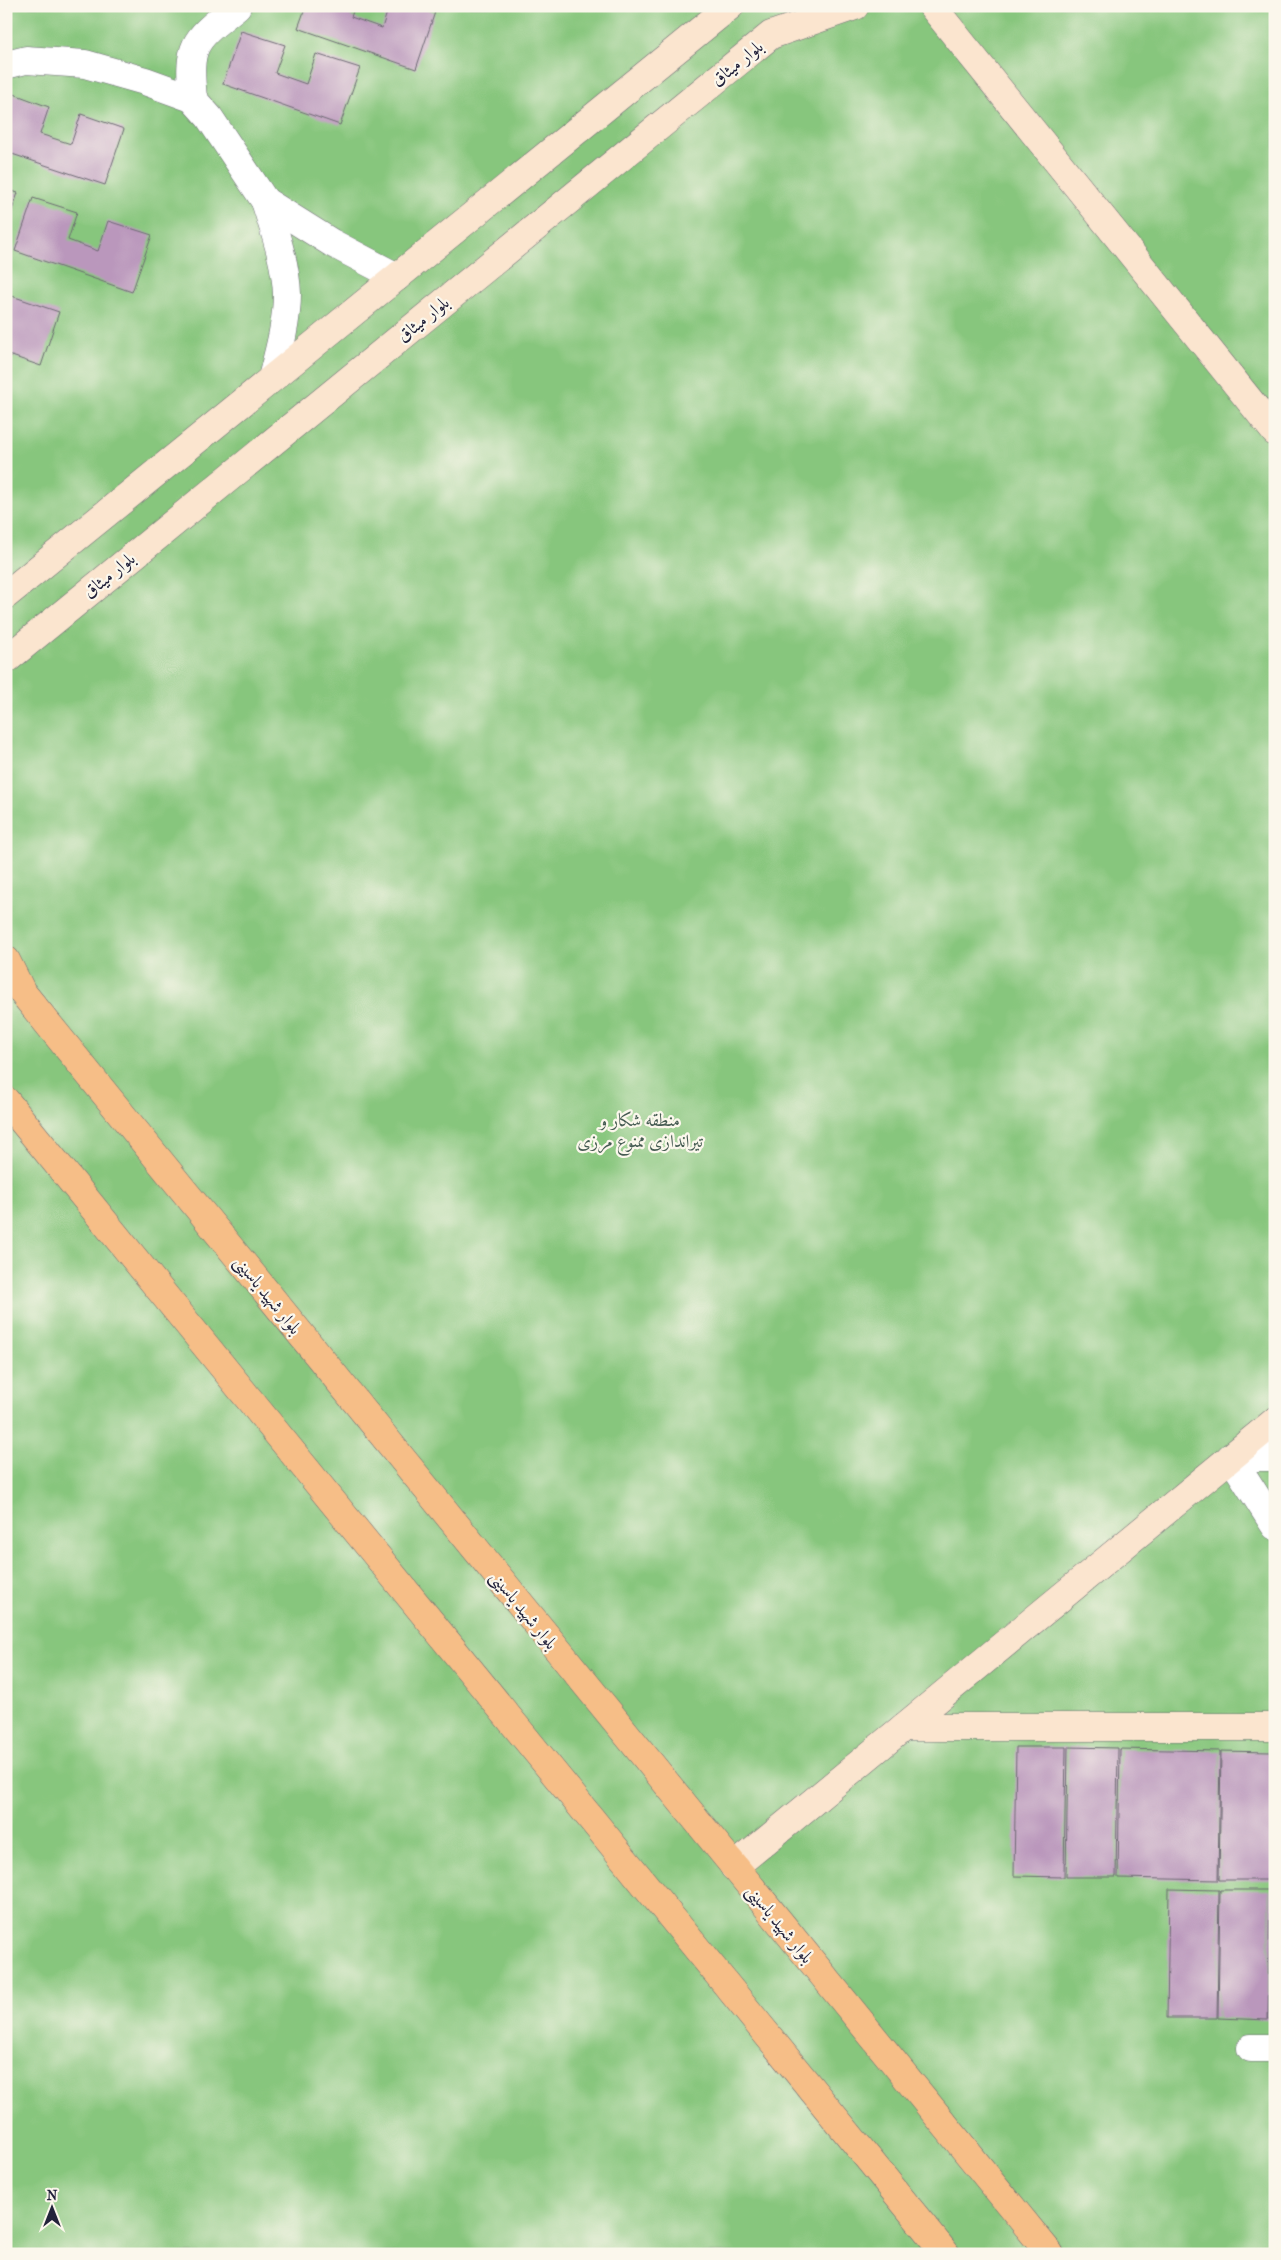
<svg xmlns="http://www.w3.org/2000/svg" width="1281" height="2260" font-family="'IM FELL French Canon',Amiri,serif">
<rect width="100%" height="100%" fill="#fbf7ec"/>
<filter id="ink" filterUnits="userSpaceOnUse"><feTurbulence type="fractalNoise" baseFrequency=".02" numOctaves="2"/><feDisplacementMap in="SourceGraphic" scale="10" xChannelSelector="R" yChannelSelector="G"/><feConvolveMatrix kernelMatrix="1 2 1 2 8 2 1 2 1" color-interpolation-filters="sRGB"/></filter>
<filter id="wash" filterUnits="userSpaceOnUse"><feTurbulence type="fractalNoise" baseFrequency=".0096" numOctaves="4" result="noise"/><feDisplacementMap in="SourceGraphic" scale="20" xChannelSelector="R" yChannelSelector="G"/><feGaussianBlur stdDeviation="1.12" result="paint"/><feColorMatrix in="noise" values="0 0 0 0 0 0 0 0 0 0 0 0 0 0 0 0 0 1.4 0 .05"/><feComposite in="paint" operator="in"/></filter>
<g filter="url(#wash)">
<rect width="100%" height="100%" fill="#f6ecd8"/>
<!-- green -->
<rect fill="#87c67d" stroke="#54745c" x="6" y="6" width="1269" height="2248"/>
<g id="blocks">
<!-- building -->
<g fill="#ba97bc">
<path d="M306,6h49l-4,11 31,11 7,-22h28l18,6 -19,57 -118,-41z"/>
<path d="M241,31l44,14 -10,28 31,11 10,-30 44,14 -20,57 -117,-41z"/>
<path d="M6,91l43,16 -9,27 31,10 10,-30 43,15 -19,56 -99,-33z"/>
<path d="M6,189l12,4 -11,31h-1z"/>
<path d="M33,198l44,14 -9,28 30,11 10,-30 44,14 -20,57 -117,-41z"/>
<path d="M6,294l53,18 -18,54 -35,-12z"/>
<path d="M1016,1747h50l-2,130 -50,-1z"/>
<path d="M1068,1747l50,1 -2,129h-50z"/>
<path d="M1120,1749l100,2 -2,129 -100,-2z"/>
<path d="M1221,1751l50,1v72l1,-72h3v128h-56z"/>
<path d="M1169,1889l50,1 -2,128h-50z"/>
<path d="M1220,1890h50l-2,130 -50,-2z"/>
<path d="M1271,1890h4v129h-6z"/>
</g>
</g>
</g>
<g filter="url(#ink)">
<use href="#blocks" fill-opacity="0" stroke="#6c6972" stroke-width="1"/>
<g fill="none" stroke-linecap="round" stroke-linejoin="round">
<defs>
<g id="street">
<path d="M6,65l20,-5 59,4 60,17 47,17 17,19 56,84 67,42 65,34"/>
<path d="M193,98c-6,-56 2,-58 44,-92"/>
<path d="M265,201c9,29 21,62 22,93 0,28 -8,57 -15,84"/>
<path d="M1231,1457l44,69"/>
<path d="M1231,1457h44"/>
<path d="M1251,2048h24"/>
</g>
<g id="secondary">
<path d="M932,6l343,426"/>
<path d="M6,595l724,-589"/>
<path d="M6,660l765,-625 84,-29"/>
<path d="M904,1727h371"/>
<path d="M734,1867l541,-446"/>
</g>
<g id="primary">
<path d="M6,960l16,32 1028,1262"/>
<path d="M6,1101l940,1153"/>
</g>
</defs>
<!-- street casing -->
<use href="#street" stroke="#6c6972" stroke-width="29"/>
<!-- secondary casing -->
<use href="#secondary" stroke="#6c6972" stroke-width="29"/>
<!-- primary casing -->
<use href="#primary" stroke="#6c6972" stroke-width="29"/>
<!-- street -->
<use href="#street" stroke="#fff" stroke-width="28"/>
<!-- secondary -->
<use href="#secondary" stroke="#fbe5cf" stroke-width="28"/>
<!-- primary -->
<use href="#primary" stroke="#f6be87" stroke-width="28"/>
</g>
</g>
<g text-anchor="middle" stroke-width="4.5" stroke-linejoin="round" paint-order="stroke">
<!-- street labels -->
<g font-size="18" fill="#22223b" stroke="#fbf7ec">
<text transform="translate(737 63) rotate(-39)" y="6">بلوار میثاق</text>
<text transform="translate(423 319) rotate(-39)" y="6">بلوار میثاق</text>
<text transform="translate(109 575) rotate(-39)" y="6">بلوار میثاق</text>
<text transform="translate(268 1295) rotate(51)" y="6">بلوار شهید یاسینی</text>
<text transform="translate(524 1610) rotate(51)" y="6">بلوار شهید یاسینی</text>
<text transform="translate(780 1924) rotate(51)" y="6">بلوار شهید یاسینی</text>
</g>
<!-- park labels -->
<g font-size="18" fill="#455b52" stroke="#fbf7ec">
<text x="640" y="1126">منطقه شکار و<tspan x="640" dy="21">تیراندازی ممنوع مرزی</tspan></text>
</g>
</g>
<!-- margin -->
<rect width="1281" height="2260" fill="none" stroke="#fbf7ec" stroke-width="25"/>
<!-- north arrow -->
<g transform="translate(52 2208)" stroke="#fbf7ec" stroke-width="4" paint-order="stroke">
<path d="M0-4L9 19L0 12L-9 19Z" fill="#22223b"/>
<text y="-8" font-size="14" font-weight="bold" text-anchor="middle" fill="#22223b">N</text>
</g>
</svg>
